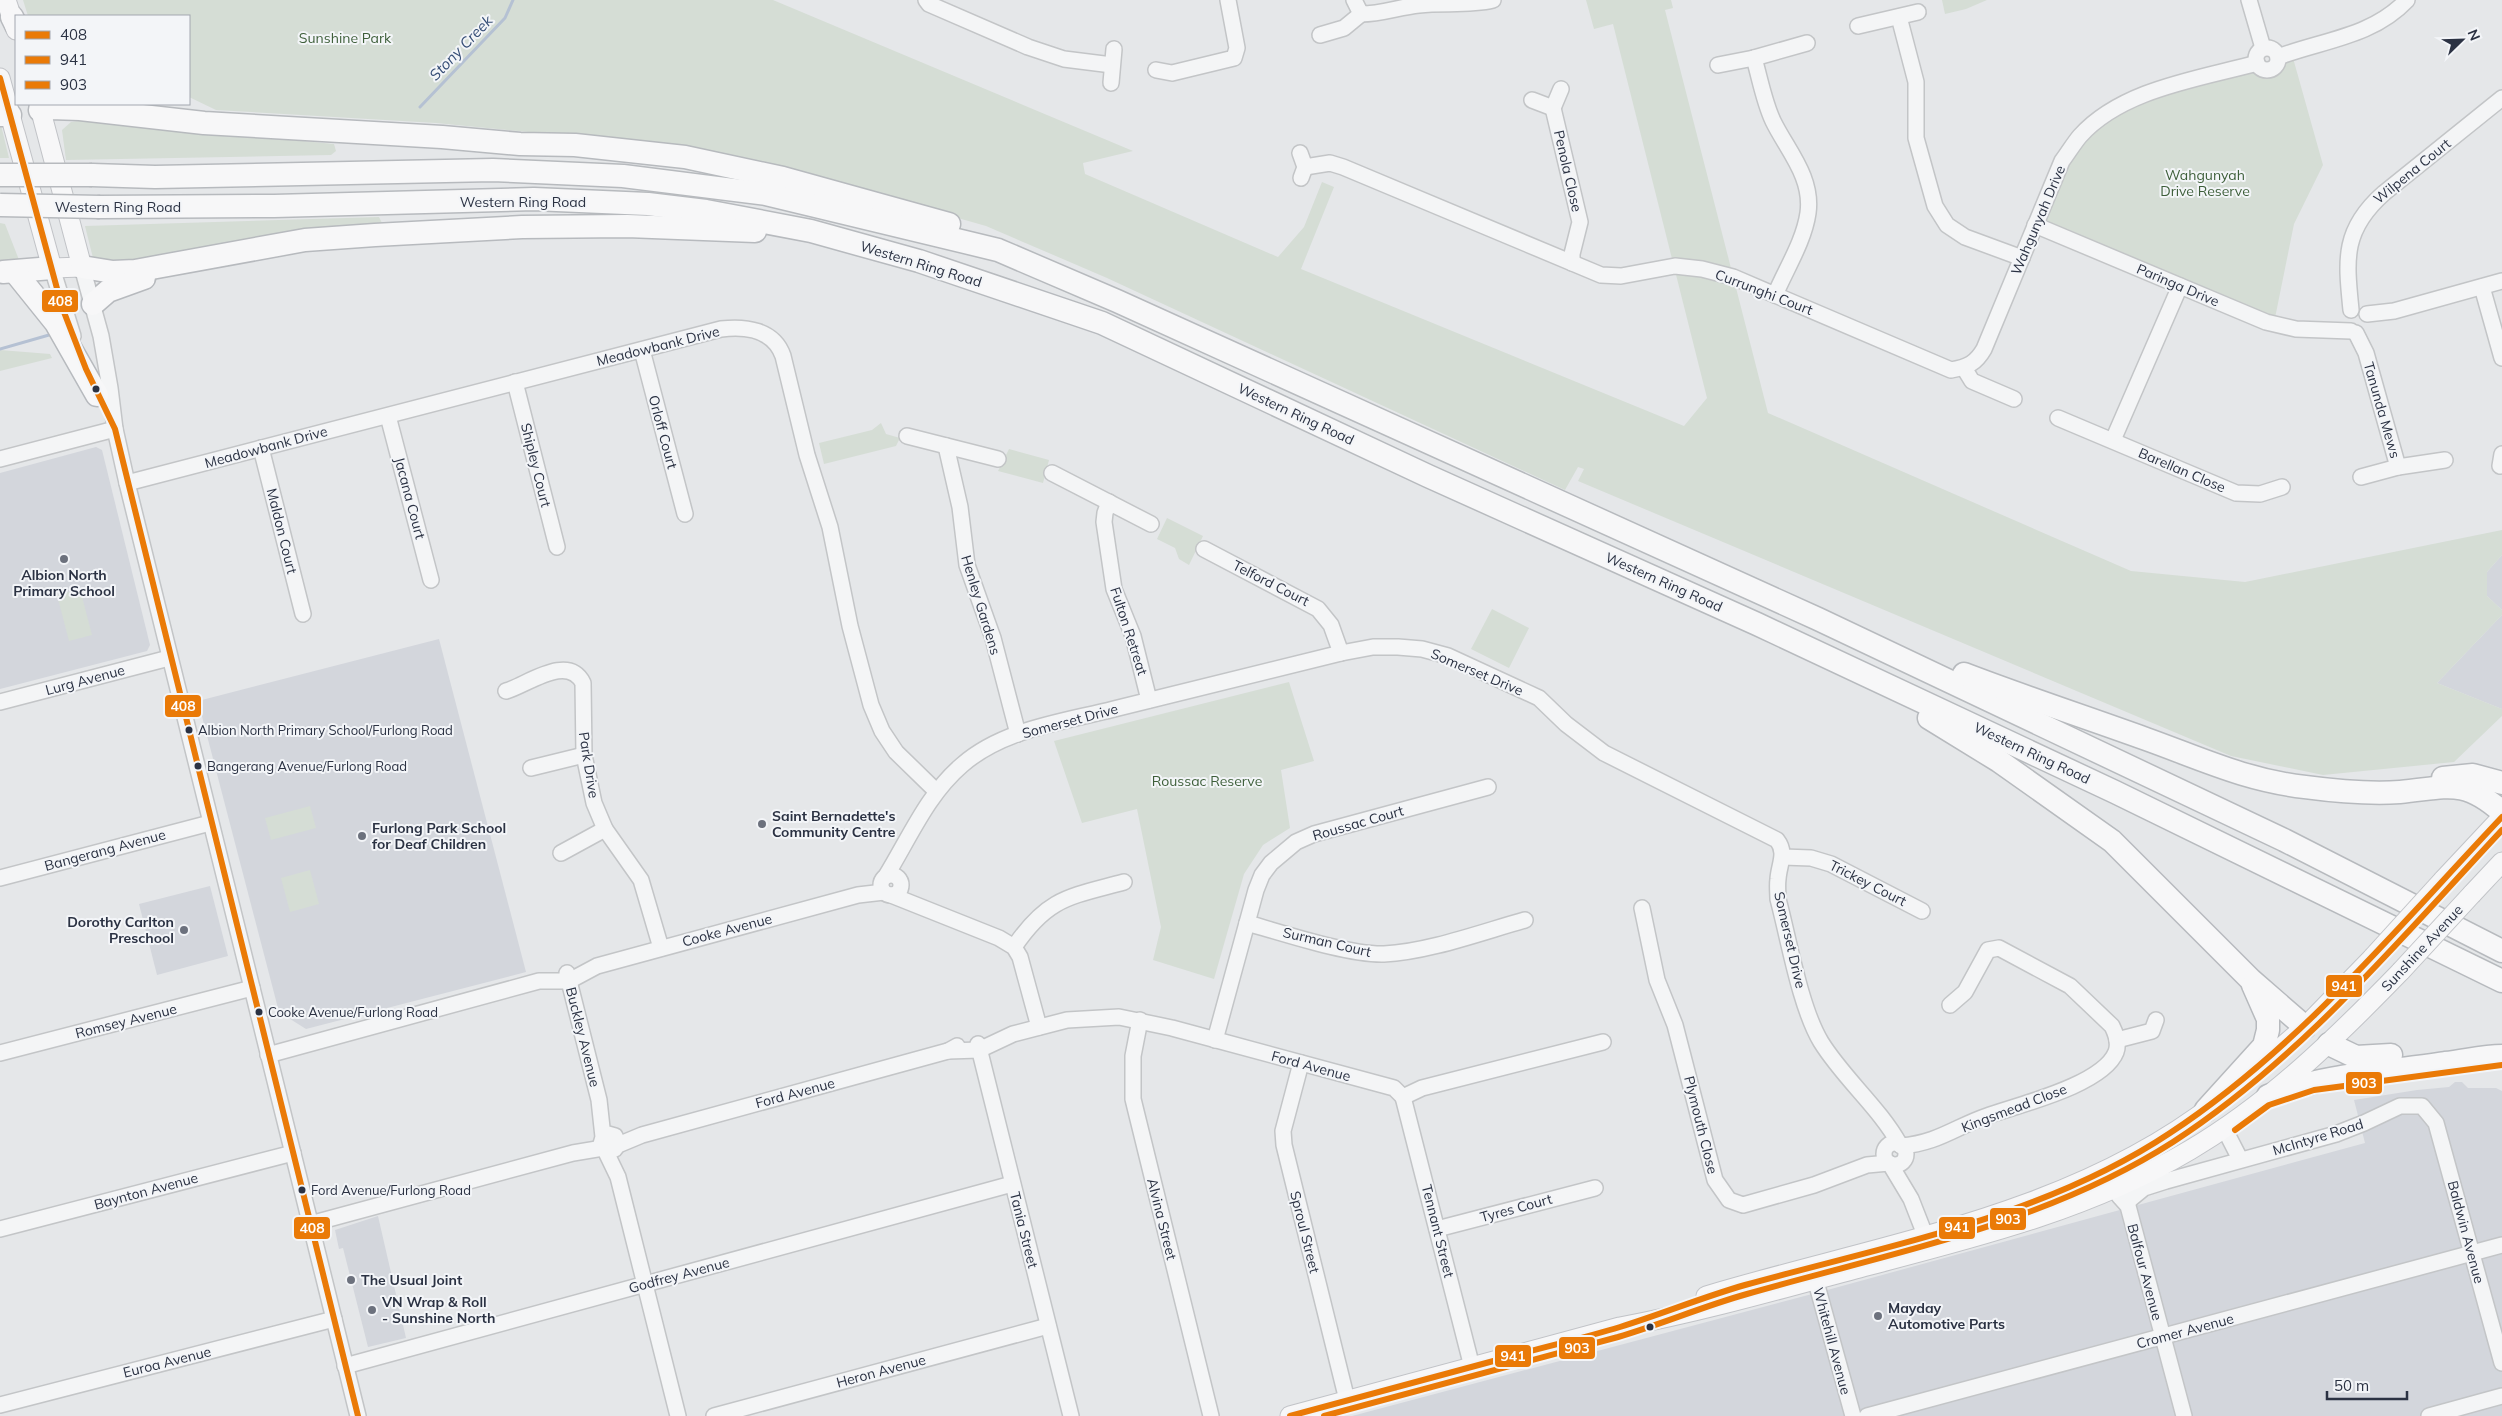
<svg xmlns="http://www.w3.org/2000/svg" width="2502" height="1416" font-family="Mulish,sans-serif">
<rect width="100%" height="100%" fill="#e5e7e9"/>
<!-- built -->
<g fill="#d3d6dc">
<path d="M96,447l6,3 48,195 -3,6 -147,38v-216z"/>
<path d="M2502,555v55l-15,-14v-24z"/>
<path d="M2502,615v94l-65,-26z"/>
<path d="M439,639l87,333 -220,57 -27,-17 -81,-311z"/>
<path d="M210,886l18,70 -71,19 -18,-71z"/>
<path d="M2455,1082h7l6,6h28l6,3v325h-1150l479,-127 534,-146 -11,-43 63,-10 32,-3z"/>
<path d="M378,1216l28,122 -38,9 -25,-99 -4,1 -4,-19z"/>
</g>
<!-- green -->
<g fill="#d5ddd5">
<path d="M23,0h750l360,151 -50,12 2,11 193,83 26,-30 18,-45 12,5 -33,82 383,157 23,-28 -94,-374 -19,5 -8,-29h85l2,8 -8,2 103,403 363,158 114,11 257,-52v25l-15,17v24l15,14v5l-65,68 65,26v7l-48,46 -131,13 -92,-19 -653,-275 6,-12 -6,-2 -13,23 -458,-212 -121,-52 -197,-56 -221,-34 -132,-13 -220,-13 -27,-13v-81h-161z"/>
<path d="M1942,0h45l-21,9 -21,5z"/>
<path d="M2293,58l30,107 -29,59 -19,94 -234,-96 28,-63 36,-40 27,-15 108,-32 37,-1 7,-9z"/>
<path d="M87,120l247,24 2,7 -5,4 -265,5 -4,-30 9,-8z"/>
<path d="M0,125h1l8,33h-9z"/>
<path d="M379,217l3,6 -3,4 -244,37 -42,-6 -8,-32z"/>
<path d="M0,223l5,1 16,41 -21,-3z"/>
<path d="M0,350l50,4 2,4 -52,13z"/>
<path d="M881,423l5,11 14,4 -4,8 -72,18 -5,-21 53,-13z"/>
<path d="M1009,449l40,11 -6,23 -45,-12z"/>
<path d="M1167,518l36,18 -14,29 -10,-6 -4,-11 -18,-9z"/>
<path d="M80,589l12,46 -23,6 -12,-46z"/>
<path d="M1492,609l37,19 -20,40 -38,-19z"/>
<path d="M1289,682l25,79 -33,9 9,58 -27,17 -19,29 -30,105 -61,-19 8,-33 -24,-118 -55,14 -28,-82z"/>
<path d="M310,806l6,22 -45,12 -6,-22z"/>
<path d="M310,870l9,34 -29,8 -9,-34z"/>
</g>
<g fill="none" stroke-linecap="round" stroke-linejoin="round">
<!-- stream -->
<g stroke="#b5c1d3" stroke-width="3">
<path d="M420,107l85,-89 8,-18"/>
<path d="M0,349l49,-14"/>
</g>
<defs>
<g id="minor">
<path d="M926,0l3,4 99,43 36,12 48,6"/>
<path d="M1354,0l7,14c21,0 38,-7 58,-9 25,-3 49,1 74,-5"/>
<path d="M2249,0l14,48"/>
<path d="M1899,17l17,65v56l19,68 12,19 18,12 57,21"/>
<path d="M1858,26l60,-14"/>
<path d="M1320,35l24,-7 17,-14"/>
<circle cx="2267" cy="59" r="11"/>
<path d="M2278,57c45,-17 94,-20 129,-57"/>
<path d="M1754,58c6,21 10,44 19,63 14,29 40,56 35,92 -4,28 -22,56 -33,82"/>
<path d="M1718,65l36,-7 53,-15"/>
<path d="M1156,70l16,3 62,-15 3,-10 -9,-48"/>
<path d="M1111,83l3,-34"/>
<path d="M1532,100l21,8 8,-19"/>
<path d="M1553,108l27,114 -8,32v9"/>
<path d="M1300,153l5,14 -4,11"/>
<path d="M1305,167l25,-4 13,4 258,108 20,1 54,-10 27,3 31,8 218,93c17,-3 25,-7 33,-21l78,-188c6,-8 12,-18 18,-25 42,-47 119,-57 177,-73"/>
<path d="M2035,225l231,97 30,7 55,2"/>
<path d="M82,267l19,69 9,52 5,41 12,54 231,933"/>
<path d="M52,268l21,68"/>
<path d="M2482,287l20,71"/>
<path d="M2351,310c-5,-50 -9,-80 33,-117l118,-95"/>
<path d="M2367,314l27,-3 108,-30"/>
<path d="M2356,333l10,20 32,114"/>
<path d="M642,350l43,164"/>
<path d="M1964,368l8,13 42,18"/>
<path d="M515,382l42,165"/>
<path d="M388,416l43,164"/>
<path d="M2058,418l178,75 24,1 22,-7"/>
<path d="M907,436l91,23"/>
<path d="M2113,440l67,-154"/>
<path d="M946,446l14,61 7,58 26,73 25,96"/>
<path d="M261,448l42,166"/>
<path d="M0,459l115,-30"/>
<path d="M2500,466l2,-12"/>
<path d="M1052,473l99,51"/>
<path d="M2361,477l37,-10 47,-7"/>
<path d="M127,483l594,-154c25,-3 53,1 62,27l24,99 23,72 20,99 21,79 11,26 14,21 40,39"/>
<path d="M1109,502l-4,11 -1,9 10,67 19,47 16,64"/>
<path d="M1204,549l114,60 13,16 10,28"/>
<path d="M506,691c21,-6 62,-38 77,-8l1,72 10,48 11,26 36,51 20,68"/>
<path d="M0,702l169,-44"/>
<path d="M531,768l53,-13"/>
<path d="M561,853l44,-24"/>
<path d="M1783,857l28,1 20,6 91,47"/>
<circle cx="891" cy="885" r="10"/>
<path d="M886,876c24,-39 41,-81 76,-111 41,-36 101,-43 152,-56 75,-19 151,-37 227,-56l32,-6h25l24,2 26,7 91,42 27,26 38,29 173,87c10,13 2,24 1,39 -1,7 0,14 0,20 11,41 22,108 43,143 23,37 58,65 79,103"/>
<path d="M0,878l210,-55"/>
<path d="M891,895l108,43 15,9 6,10 19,70"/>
<path d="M1642,908l15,72 18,45 40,155 14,20 14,5 71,-20 53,-20 22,-2"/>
<path d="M1247,923c36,10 101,32 137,31 44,-2 98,-22 141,-34"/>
<path d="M1014,947c34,-50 55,-50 110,-65"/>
<path d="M567,973l32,127 4,37 -2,7 7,7 7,-2 3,-6 -3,-7 -7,-2 -5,3"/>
<path d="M1140,1020l-7,36v43l78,317"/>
<path d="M1215,1040l41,-150 6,-15 9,-12 25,-21 18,-8 174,-47"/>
<path d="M2117,1040l35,-9 4,-11"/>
<path d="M978,1044l93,372"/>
<path d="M948,1051l31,-1 34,-16 54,-14 52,-3 53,11 222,60 9,9 19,-9 181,-46"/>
<path d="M0,1053l252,-65"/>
<path d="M268,1055l271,-74h30l28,-15 261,-71 26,-3"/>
<path d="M1301,1063l-18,68 1,14 63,255"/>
<path d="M1403,1097l69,270"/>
<path d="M2224,1128l16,31"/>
<circle cx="1895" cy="1154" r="11"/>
<path d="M618,1145l24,-10 306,-84 9,-5"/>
<path d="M1901,1146c37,-3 54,-19 86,-30 31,-11 116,-31 129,-64 3,-8 0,-18 -4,-26l-42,-40 -71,-38 -11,2 -23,42 -15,13"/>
<path d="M605,1150l13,27 60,239"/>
<path d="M1890,1164l21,35 18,46"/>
<path d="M2119,1196l9,10 56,210"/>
<path d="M2127,1202l17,-14 22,-7 170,-47 28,-11 36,-17h22l14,17 66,240"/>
<path d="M310,1224l263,-71 30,-5"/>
<path d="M0,1229l293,-76"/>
<path d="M1437,1229l158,-41"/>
<path d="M1813,1271l40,145"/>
<path d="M345,1366l667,-182"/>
<path d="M0,1405l334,-86"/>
<path d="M714,1416l334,-90"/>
<path d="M1867,1416l635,-171"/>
<path d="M2429,1416l73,-20"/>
</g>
<g id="major">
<path d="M6,0l10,30"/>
<path d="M0,78l52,190 30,-1 -43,-163"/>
<path d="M2443,880l59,-63"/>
<path d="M2472,894l30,-32"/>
<path d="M2240,1083l65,-56 68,-70"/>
<path d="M1706,1296c173,-52 365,-80 511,-194"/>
<path d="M1290,1416l330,-89c80,-15 157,-37 235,-58 115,-30 232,-58 335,-119 81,-48 146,-112 211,-179"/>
</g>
<g id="highway">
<path d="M12,17l4,8"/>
<path d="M40,110l10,-2 30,1 124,14 238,14 78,7 55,1 110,12 98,21 166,46"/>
<path d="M0,115h10"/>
<path d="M92,175l63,2 338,-7 130,6 143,18 232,56 119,51 701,318 466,221 218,111"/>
<path d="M100,207l174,-1 260,-7 114,5 58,7 105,20 108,30 183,62 326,153 329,148 358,168 387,189"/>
<path d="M82,267l31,5 22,-1 170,-31 70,-5 147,-8 105,-1 128,5"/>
<path d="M3,272l49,-4"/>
<path d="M15,272l41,51 41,72"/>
<path d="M93,304l15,-13 36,-13"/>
<path d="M1964,674c60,23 121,43 182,65 56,20 99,41 159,48 30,4 65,7 95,5 46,-4 63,-15 102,20"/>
<path d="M1929,718l70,43 113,80 139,139 54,47"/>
<path d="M2443,778l30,-3 29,8"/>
<path d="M2329,1044l27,13 35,-2"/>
<path d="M2268,1096c57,-22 118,-24 177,-33 20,-2 37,-7 57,-7"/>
<path d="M2206,1110l58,-64 4,-16v-11l-15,-34"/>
</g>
</defs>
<!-- minor casing -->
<use href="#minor" stroke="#c3c5c7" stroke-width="18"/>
<!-- major casing -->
<use href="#major" stroke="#c1c3c7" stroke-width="21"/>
<!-- highway casing -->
<use href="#highway" stroke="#b7babe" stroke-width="25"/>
<!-- minor -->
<use href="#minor" stroke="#f4f5f6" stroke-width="15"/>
<!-- major -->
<use href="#major" stroke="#f7f7f8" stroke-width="19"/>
<!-- highway -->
<use href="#highway" stroke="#f7f7f8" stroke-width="22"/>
<defs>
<g id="major-bridge">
<path d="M2373,957l70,-77"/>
<path d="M2401,971l71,-77"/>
</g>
<g id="highway-bridge">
<path d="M0,175h92"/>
<path d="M0,205l100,2"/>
</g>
</defs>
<!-- major-bridge casing -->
<use href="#major-bridge" stroke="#c1c3c7" stroke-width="21" stroke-linecap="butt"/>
<!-- highway-bridge casing -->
<use href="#highway-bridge" stroke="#b7babe" stroke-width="25" stroke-linecap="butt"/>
<!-- major-bridge -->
<use href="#major-bridge" stroke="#f7f7f8" stroke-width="19"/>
<!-- highway-bridge -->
<use href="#highway-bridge" stroke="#f7f7f8" stroke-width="22"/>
<defs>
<path id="bus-1" d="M0,78l62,229 24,62 29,60 243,987"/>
<path id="bus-2" d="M1290,1416c74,-20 148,-40 222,-60 36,-10 72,-18 108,-29 42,-13 83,-30 125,-42 144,-40 299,-68 425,-152 129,-85 227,-205 332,-316"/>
<g id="bus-3">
<path d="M2235,1130l34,-25 45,-15 188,-25"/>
<path d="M1324,1416c98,-26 196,-52 294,-79 44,-13 86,-31 129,-43 144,-41 298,-70 426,-152 128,-83 226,-202 329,-312"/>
</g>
</defs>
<!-- bus-1 casing -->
<use href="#bus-1" stroke="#f3f5f8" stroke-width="10"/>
<!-- bus-2 casing -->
<use href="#bus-2" stroke="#f3f5f8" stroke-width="10"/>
<!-- bus-3 casing -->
<use href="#bus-3" stroke="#f3f5f8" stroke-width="10"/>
<!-- bus-1 -->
<use href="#bus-1" stroke="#ea7a07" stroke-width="6"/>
<!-- bus-2 -->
<use href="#bus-2" stroke="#ea7a07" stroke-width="6"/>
<!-- bus-3 -->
<use href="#bus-3" stroke="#ea7a07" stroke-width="6"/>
</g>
<!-- markers -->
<g fill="#2b3243" stroke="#f3f5f8" stroke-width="2">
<circle cx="96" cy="389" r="4.5"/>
<circle cx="189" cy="730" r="4.5"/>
<circle cx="198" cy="766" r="4.5"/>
<circle cx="259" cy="1012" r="4.5"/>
<circle cx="302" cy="1190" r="4.5"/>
<circle cx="1650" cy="1327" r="4.5"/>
</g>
<g fill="#6c717d" stroke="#f3f5f8" stroke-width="2">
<circle cx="64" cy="559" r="5"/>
<circle cx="762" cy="824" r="5"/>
<circle cx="362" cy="836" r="5"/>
<circle cx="184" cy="930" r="5"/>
<circle cx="351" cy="1280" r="5"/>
<circle cx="372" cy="1310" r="5"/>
<circle cx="1878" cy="1316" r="5"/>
</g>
<g text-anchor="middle" stroke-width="4" stroke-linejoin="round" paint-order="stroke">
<!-- bus labels -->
<g font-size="13" fill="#2b3243" stroke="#f3f5f8" text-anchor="start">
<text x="198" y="735">Albion North Primary School/Furlong Road</text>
<text x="207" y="771">Bangerang Avenue/Furlong Road</text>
<text x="268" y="1017">Cooke Avenue/Furlong Road</text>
<text x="311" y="1195">Ford Avenue/Furlong Road</text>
</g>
<!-- park labels -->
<g font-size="14" fill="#3d5e39" stroke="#f3f5f8">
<text x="345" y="43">Sunshine Park</text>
<text x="2205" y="180">Wahgunyah<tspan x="2205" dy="16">Drive Reserve</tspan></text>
<text x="1207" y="786">Roussac Reserve</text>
</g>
<!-- street labels -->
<g font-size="14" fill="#2b3243" stroke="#f3f5f8">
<text transform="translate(1568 171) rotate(77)" y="5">Penola Close</text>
<text transform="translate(2412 171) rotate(-39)" y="5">Wilpena Court</text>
<text x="523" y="207">Western Ring Road</text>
<text x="118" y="212">Western Ring Road</text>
<text transform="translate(2038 220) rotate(-67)" y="5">Wahgunyah Drive</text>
<text transform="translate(921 264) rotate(17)" y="5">Western Ring Road</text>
<text transform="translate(2178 285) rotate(23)" y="5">Paringa Drive</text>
<text transform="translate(1764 292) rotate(21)" y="5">Currunghi Court</text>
<text transform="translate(658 346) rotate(-14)" y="5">Meadowbank Drive</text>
<text transform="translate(2382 410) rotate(74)" y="5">Tanunda Mews</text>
<text transform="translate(1296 414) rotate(25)" y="5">Western Ring Road</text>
<text transform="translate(663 432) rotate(75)" y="5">Orloff Court</text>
<text transform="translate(266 447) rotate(-15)" y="5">Meadowbank Drive</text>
<text transform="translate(536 465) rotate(76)" y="5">Shipley Court</text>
<text transform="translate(2182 470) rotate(23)" y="5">Barellan Close</text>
<text transform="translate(410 498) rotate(75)" y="5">Jacana Court</text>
<text transform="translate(282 531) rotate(76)" y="5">Maldon Court</text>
<text transform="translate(1664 582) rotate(24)" y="5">Western Ring Road</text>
<text transform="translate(1271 583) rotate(27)" y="5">Telford Court</text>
<text transform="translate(981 605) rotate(73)" y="5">Henley Gardens</text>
<text transform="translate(1129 631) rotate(72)" y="5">Fulton Retreat</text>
<text transform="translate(1477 672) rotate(23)" y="5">Somerset Drive</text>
<text transform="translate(85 680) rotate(-15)" y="5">Lurg Avenue</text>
<text transform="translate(1070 721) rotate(-15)" y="5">Somerset Drive</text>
<text transform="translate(2032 753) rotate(25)" y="5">Western Ring Road</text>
<text transform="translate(589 765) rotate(81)" y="5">Park Drive</text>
<text transform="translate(1358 823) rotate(-16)" y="5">Roussac Court</text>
<text transform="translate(105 850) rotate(-15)" y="5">Bangerang Avenue</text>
<text transform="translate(1868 883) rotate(27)" y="5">Trickey Court</text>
<text transform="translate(727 930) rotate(-15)" y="5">Cooke Avenue</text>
<text transform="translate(1790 940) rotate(77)" y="5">Somerset Drive</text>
<text transform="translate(1327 942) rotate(13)" y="5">Surman Court</text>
<text transform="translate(2422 948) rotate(-47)" y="5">Sunshine Avenue</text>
<text transform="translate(126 1021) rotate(-14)" y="5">Romsey Avenue</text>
<text transform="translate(583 1037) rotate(76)" y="5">Buckley Avenue</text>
<text transform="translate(1311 1066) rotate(15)" y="5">Ford Avenue</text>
<text transform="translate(795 1093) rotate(-15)" y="5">Ford Avenue</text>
<text transform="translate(2014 1108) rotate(-21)" y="5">Kingsmead Close</text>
<text transform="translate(1701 1125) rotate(76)" y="5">Plymouth Close</text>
<text transform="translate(2318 1137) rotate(-17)" y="5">McIntyre Road</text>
<text transform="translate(146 1191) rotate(-15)" y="5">Baynton Avenue</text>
<text transform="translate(1516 1208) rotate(-15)" y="5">Tyres Court</text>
<text transform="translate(1162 1219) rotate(76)" y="5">Alvina Street</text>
<text transform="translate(1024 1230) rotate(76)" y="5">Tania Street</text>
<text transform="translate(1438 1231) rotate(76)" y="5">Tennant Street</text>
<text transform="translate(1305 1232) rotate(76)" y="5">Sproul Street</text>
<text transform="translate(2466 1232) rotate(75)" y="5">Baldwin Avenue</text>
<text transform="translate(2145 1272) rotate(75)" y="5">Balfour Avenue</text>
<text transform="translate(679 1275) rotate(-15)" y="5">Godfrey Avenue</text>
<text transform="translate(2185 1331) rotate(-15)" y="5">Cromer Avenue</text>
<text transform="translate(1832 1341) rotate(75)" y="5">Whitehill Avenue</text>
<text transform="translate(167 1362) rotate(-14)" y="5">Euroa Avenue</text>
<text transform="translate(881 1371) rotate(-15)" y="5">Heron Avenue</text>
</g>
<!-- poi labels -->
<g font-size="14" font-weight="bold" fill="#2b3243" stroke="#f3f5f8" text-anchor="start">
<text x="64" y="580" text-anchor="middle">Albion North<tspan x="64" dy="16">Primary School</tspan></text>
<text x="772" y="821">Saint Bernadette's<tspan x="772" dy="16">Community Centre</tspan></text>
<text x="372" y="833">Furlong Park School<tspan x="372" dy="16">for Deaf Children</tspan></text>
<text x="174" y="927" text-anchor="end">Dorothy Carlton<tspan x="174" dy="16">Preschool</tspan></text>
<text x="361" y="1285">The Usual Joint</text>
<text x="382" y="1307">VN Wrap &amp; Roll<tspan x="382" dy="16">- Sunshine North</tspan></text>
<text x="1888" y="1313">Mayday<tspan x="1888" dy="16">Automotive Parts</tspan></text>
</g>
<!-- water labels -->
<g font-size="15" font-style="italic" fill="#364e76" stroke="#f3f5f8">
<text transform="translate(461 48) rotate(-46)" y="5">Stony Creek</text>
</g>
</g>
<g stroke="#f3f5f8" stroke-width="2">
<rect x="41" y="289" width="38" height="24" rx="5" fill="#ea7a07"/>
<rect x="164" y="694" width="38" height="24" rx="5" fill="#ea7a07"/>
<rect x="2325" y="974" width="38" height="24" rx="5" fill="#ea7a07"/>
<rect x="2345" y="1071" width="38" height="24" rx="5" fill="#ea7a07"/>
<rect x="1989" y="1207" width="38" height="24" rx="5" fill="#ea7a07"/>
<rect x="1938" y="1216" width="38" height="24" rx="5" fill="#ea7a07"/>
<rect x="293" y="1216" width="38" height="24" rx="5" fill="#ea7a07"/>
<rect x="1558" y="1336" width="38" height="24" rx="5" fill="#ea7a07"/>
<rect x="1494" y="1344" width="38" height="24" rx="5" fill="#ea7a07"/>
</g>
<g font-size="14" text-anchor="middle" font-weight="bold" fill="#fff">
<text x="60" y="306">408</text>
<text x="183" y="711">408</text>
<text x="2344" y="991">941</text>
<text x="2364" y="1088">903</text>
<text x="2008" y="1224">903</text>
<text x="1957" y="1232">941</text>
<text x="312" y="1233">408</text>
<text x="1577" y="1353">903</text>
<text x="1513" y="1361">941</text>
</g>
<!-- legend -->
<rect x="15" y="15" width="175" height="90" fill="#f3f5f8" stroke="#a3a7b0"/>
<rect x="25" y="31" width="25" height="8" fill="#ea7a07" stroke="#a3a7b0"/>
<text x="60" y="40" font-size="15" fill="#2b3243">408</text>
<rect x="25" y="56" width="25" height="8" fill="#ea7a07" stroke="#a3a7b0"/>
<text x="60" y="65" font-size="15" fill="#2b3243">941</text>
<rect x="25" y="81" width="25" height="8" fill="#ea7a07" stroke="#a3a7b0"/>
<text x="60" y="90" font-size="15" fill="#2b3243">903</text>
<!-- north arrow -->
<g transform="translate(2462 40) rotate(67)" stroke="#f3f5f8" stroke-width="4" paint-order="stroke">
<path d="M0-4L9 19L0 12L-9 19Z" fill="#2b3243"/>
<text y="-8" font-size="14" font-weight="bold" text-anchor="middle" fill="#2b3243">N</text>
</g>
<!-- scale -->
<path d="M2327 1391v8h80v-8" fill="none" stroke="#2b3243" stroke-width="2.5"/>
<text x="2334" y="1391" font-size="15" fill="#2b3243" stroke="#f3f5f8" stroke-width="4" paint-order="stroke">50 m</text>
</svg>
